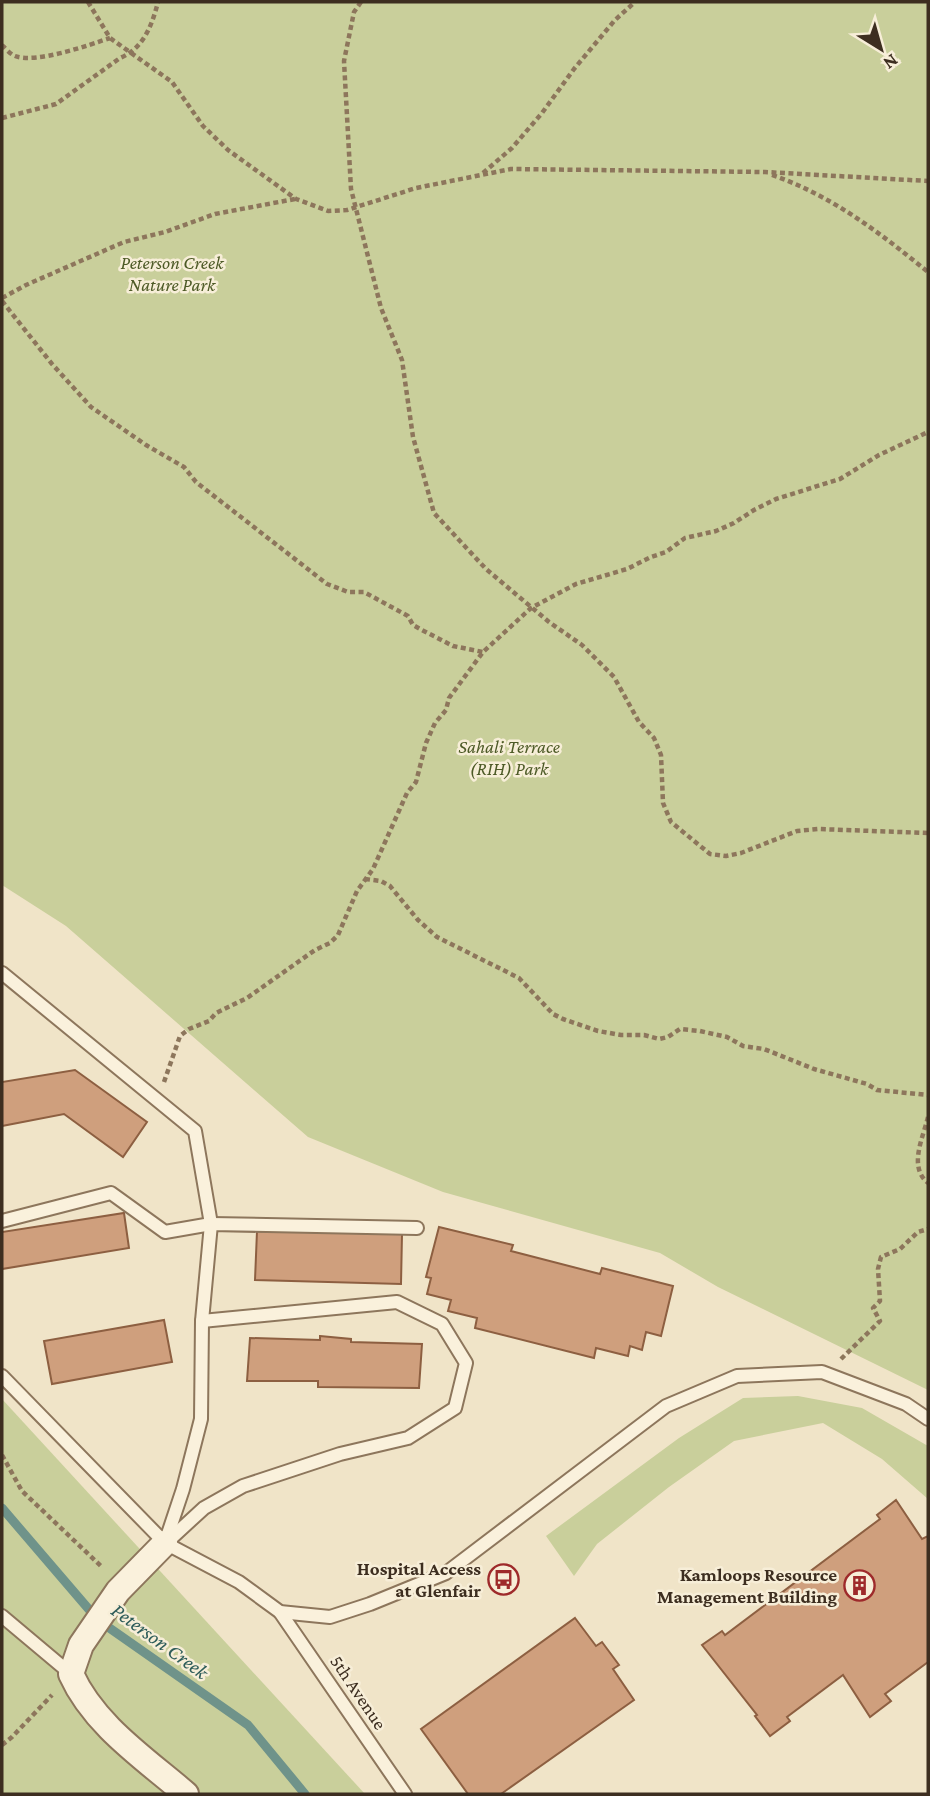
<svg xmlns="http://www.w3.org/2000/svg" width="930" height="1796" font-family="'Crimson Pro',serif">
<rect width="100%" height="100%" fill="#f0e4c8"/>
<!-- green -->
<g fill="#c9cf9b">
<path d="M2,2h926v1388l-210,-103 -58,-34 -217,-61 -135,-55 -242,-211 -64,-41z"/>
<path d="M798,1396l64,12 66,38v53l-46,-40 -59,-36 -89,18 -65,46 -72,57 -23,32 -28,-40 133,-98 64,-40z"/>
<path d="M2,1399l363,395h-363z"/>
</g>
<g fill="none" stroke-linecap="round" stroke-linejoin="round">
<!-- stream -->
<path stroke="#6f938a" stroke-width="9" d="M2,1508l96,112 150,105 57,69"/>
</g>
<!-- building -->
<g fill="#cf9f7d" stroke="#8d5f41" stroke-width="2">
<path d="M75,1070l72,52 -24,35 -59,-43 -62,12v-44z"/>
<path d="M124,1213l5,35 -127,21v-37z"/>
<path d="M439,1227l74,18 -2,6 89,23 2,-6 71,18 -12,50 -15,-4 -4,18 -12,-4 -2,10 -32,-8 -2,10 -119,-30 2,-10 -29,-7 3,-11 -24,-6 4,-16 -5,-1z"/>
<path d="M257,1231l145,3 -1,50 -146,-4z"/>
<path d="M164,1320l8,42 -120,22 -8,-43z"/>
<path d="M320,1336l31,3v3l71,2 -3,44 -101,-1v-6h-71l3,-43 70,2z"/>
<path d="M896,1500l26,39 6,-3v126l-43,32 6,7 -21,16 -27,-42 -56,42 3,4 -20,15 -15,-20 2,-1 -55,-70 20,-14 3,4 155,-116 -3,-4z"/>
<path d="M575,1618l21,28 6,-4 17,23 -6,4 21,31 -133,94h-33l-47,-65z"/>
</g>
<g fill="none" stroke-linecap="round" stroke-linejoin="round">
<defs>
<g id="lane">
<path d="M2,973l193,158 16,93 -9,97 -1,98 -18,70 -18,54"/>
<path d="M2,1221l109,-28 54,39 46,-8 206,4"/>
<path d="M2,1376l163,167 74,39 41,30 50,5 40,-13 76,-31 220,-167 71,-30 85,-4 84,32 22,15"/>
<path d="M167,1542l37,-34 39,-22 97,-32 68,-16 47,-30 11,-45 -24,-39 -45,-22 -195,19"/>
<path d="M280,1612l125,182"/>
<path d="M2,1616l69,58"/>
</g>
<path id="street" d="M165,1543l-47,48 -37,54 -10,29c23,51 73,84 115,120"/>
</defs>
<!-- lane casing -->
<use href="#lane" stroke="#8d765c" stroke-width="16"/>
<!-- street casing -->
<use href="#street" stroke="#8d765c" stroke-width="28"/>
<!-- path -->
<g stroke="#8d765c" stroke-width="4.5" stroke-dasharray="5 3.5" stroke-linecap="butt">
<path d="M88,2l22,36 62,44 31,44 25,24 68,49 32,12 19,-1 69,-22 95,-19 254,3 163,9"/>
<path d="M361,2l-7,10 -10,49 7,128 30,119 21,52 11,77 21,76 52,56 63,53 33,23 32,32 25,45 15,16 7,17 2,48 8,19 39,32 16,2 15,-3 56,-22 21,-2 110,4"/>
<path d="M2,45c3,3 8,9 13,11 21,8 74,-11 95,-18"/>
<path d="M2,118l54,-14 64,-46c24,-10 32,-33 38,-56"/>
<path d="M483,173l29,-25 30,-35 32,-44 41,-49 20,-18"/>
<path d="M772,175c59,20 108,58 156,97"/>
<path d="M2,298l24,-13 98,-43 41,-10 50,-18 80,-15"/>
<path d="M2,301l50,63 39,43 55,38 38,22 12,15 131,102 21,8h16l44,24 5,9 7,4 33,17 30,6"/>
<path d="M365,879l16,2 9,5 28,34 19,17 82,41 34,36 10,5 35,12 23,4h23l15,4 9,-2 12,-8 20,2 27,6 16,9 21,3 50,20 53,15 10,6 51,5"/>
<path d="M164,1082l16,-46 9,-7 20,-8 7,-8 31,-15 68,-48 15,-7 8,-8 19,-44 16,-22 34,-76 9,-11 10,-39 9,-20 11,-13 3,-12 34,-46 48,-44 45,-24 51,-15 24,-12 15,-5 19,-14 31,-7 18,-8 20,-13 22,-11 64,-20 39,-24 49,-23"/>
<path d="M928,1117c-5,21 -20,50 0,66"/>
<path d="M841,1359l39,-38 -7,-13 7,-7 -2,-32 3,-12 19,-8 18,-17 10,-3"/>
<path d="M2,1455l20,36 81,77"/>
<path d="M2,1745l10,-8 40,-42"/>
</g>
<!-- lane -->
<use href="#lane" stroke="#faf1dc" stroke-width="12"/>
<!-- street -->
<use href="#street" stroke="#faf1dc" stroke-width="24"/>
</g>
<!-- icons -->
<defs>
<symbol id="bus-ring" viewBox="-11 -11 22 22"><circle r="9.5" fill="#f7eed8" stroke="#9e2a2b" stroke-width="1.5"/><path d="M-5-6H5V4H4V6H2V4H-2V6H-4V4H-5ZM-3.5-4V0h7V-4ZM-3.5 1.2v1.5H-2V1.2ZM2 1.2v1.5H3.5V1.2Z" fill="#9e2a2b"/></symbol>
<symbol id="building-ring" viewBox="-11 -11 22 22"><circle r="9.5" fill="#f7eed8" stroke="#9e2a2b" stroke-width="1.5"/><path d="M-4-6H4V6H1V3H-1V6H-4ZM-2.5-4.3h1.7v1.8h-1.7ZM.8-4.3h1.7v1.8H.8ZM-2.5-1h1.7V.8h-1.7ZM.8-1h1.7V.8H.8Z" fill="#9e2a2b"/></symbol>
</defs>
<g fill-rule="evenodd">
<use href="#bus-ring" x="486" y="1562" width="35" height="35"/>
<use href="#building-ring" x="842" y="1568" width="35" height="35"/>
</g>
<g text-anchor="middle" stroke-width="5" stroke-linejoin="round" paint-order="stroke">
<!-- park labels -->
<g font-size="19" font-style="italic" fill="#4d5a26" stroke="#f7eed8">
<text x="172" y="269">Peterson Creek<tspan x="172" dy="22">Nature Park</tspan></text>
<text x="509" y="753">Sahali Terrace<tspan x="509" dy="22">(RIH) Park</tspan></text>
</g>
<!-- poi labels -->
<g font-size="19" font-weight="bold" fill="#3d2e20" stroke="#f7eed8" text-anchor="end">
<text x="481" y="1575">Hospital Access<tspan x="481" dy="22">at Glenfair</tspan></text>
<text x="837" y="1581">Kamloops Resource<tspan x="837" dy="22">Management Building</tspan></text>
</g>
<!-- street labels -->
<g font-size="19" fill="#3d2e20" stroke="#f7eed8">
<text transform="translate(359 1692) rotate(56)" y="7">5th Avenue</text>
</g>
<!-- water labels -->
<g font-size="21" font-style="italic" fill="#2f5d5a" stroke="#f7eed8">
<text transform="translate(160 1641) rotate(36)" y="7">Peterson Creek</text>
</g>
</g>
<!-- border -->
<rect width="930" height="1796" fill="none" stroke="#3d2e20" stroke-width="7"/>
<!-- north arrow -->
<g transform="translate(881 49) rotate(143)" stroke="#f7eed8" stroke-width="5" paint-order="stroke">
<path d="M0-5L12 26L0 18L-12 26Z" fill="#3d2e20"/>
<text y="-10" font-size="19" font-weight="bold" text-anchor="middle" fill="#3d2e20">N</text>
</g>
</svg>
